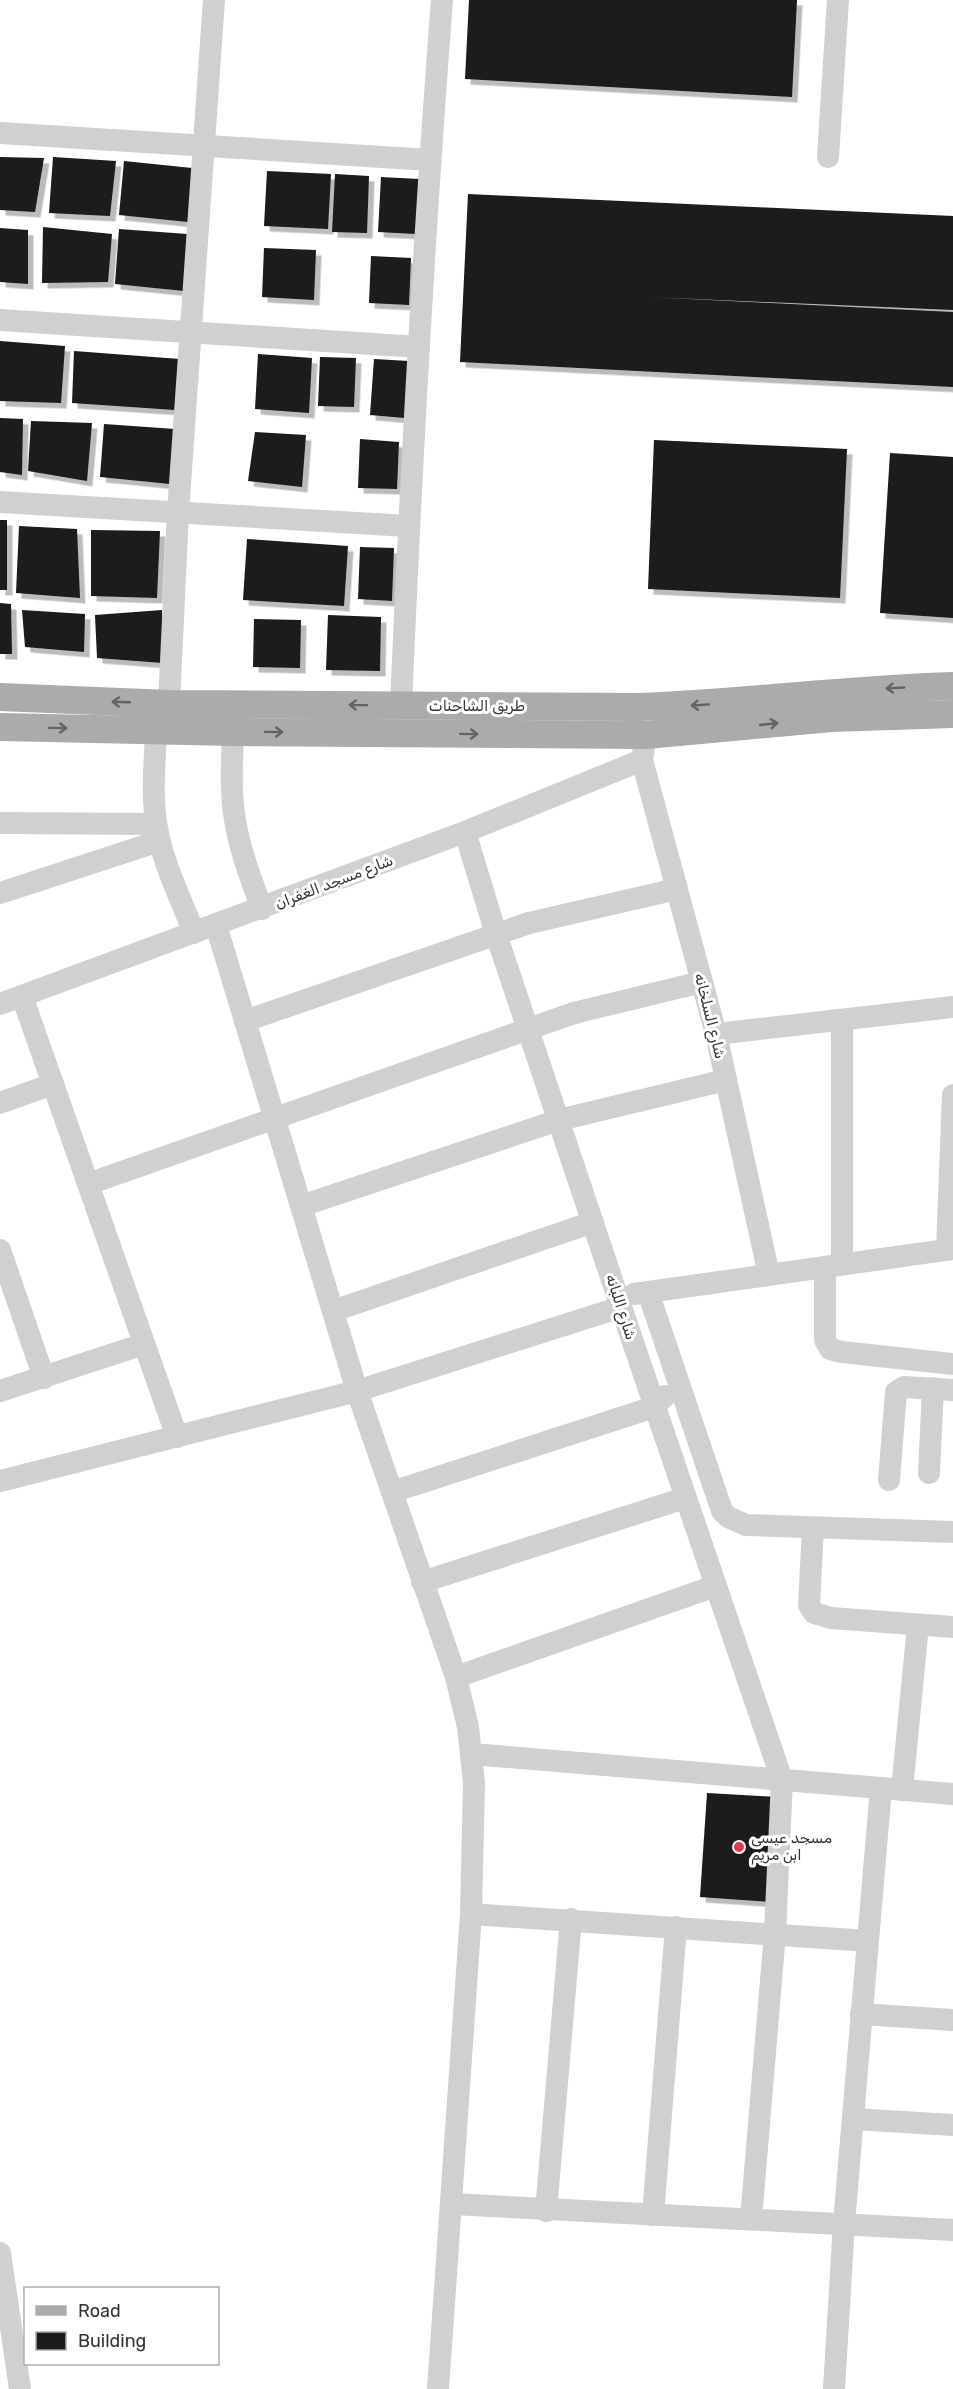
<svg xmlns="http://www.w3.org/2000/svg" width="953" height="2389" font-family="Rubik,'Noto Naskh Arabic',sans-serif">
<defs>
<filter id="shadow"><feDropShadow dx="5.5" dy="5.5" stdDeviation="0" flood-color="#0004"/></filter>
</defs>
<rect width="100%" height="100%" fill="#fff"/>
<!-- building -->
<g fill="#1a1a1a" filter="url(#shadow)">
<path d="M469,0h328l-5,97 -327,-18z"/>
<path d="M0,157l44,1 -9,54 -35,-2z"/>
<path d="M53,157l63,4 -6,55 -61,-3z"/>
<path d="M124,161l68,7 -4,54 -69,-7z"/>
<path d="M267,171l64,3 -3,55 -64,-3z"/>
<path d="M335,174l34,2 -2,57 -35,-1z"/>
<path d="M381,177l38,2 -3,55 -38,-2z"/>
<path d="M468,194l485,22v94l-305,-13 305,15v75l-493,-25z"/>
<path d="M43,227l69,7 -4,48 -66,1z"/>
<path d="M0,228l28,2v54l-28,-2z"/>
<path d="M119,229l68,5 -3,57 -69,-7z"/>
<path d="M264,248l52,2 -2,50 -52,-3z"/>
<path d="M371,256l40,2 -2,47 -40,-2z"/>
<path d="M0,341l65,5 -4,57 -61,-2z"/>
<path d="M74,351l106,8 -5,51 -103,-7z"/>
<path d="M258,354l54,4 -3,55 -54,-4z"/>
<path d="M320,357l36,1 -2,49 -36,-1z"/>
<path d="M374,359l35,2 -4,57 -35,-3z"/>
<path d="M0,418l23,1 -1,56 -22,-3z"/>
<path d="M31,421l61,2 -5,58 -59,-10z"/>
<path d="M104,424l71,5 -5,55 -70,-7z"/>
<path d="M255,432l51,3 -4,52 -54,-6z"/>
<path d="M360,439l39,3 -2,47 -39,-1z"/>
<path d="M654,440l193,9 -7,149 -192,-9z"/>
<path d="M890,453l63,4v161l-73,-5z"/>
<rect x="0" y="520" width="7" height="70"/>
<path d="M19,526l58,3 3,69 -64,-5z"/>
<path d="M91,530l69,1 -3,67 -66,-2z"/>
<path d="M247,539l101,7 -4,60 -101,-6z"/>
<path d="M360,547l34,1 -2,53 -34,-2z"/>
<path d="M0,603l11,1 1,50h-12z"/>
<path d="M22,610l63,4 -1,38 -59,-5z"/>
<path d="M162,610l1,53 -66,-5 -2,-43z"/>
<path d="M328,615l53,2 -1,54 -54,-1z"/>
<path d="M254,619l47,1 -1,48 -47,-1z"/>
<path d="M707,1793l71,4 -7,105 -71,-5z"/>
</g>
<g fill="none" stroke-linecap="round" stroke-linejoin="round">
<!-- minor -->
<g stroke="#d0d0d0" stroke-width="22">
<path d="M0,133l430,27"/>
<path d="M828,157l10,-157"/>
<path d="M0,320l419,27"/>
<path d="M0,502l408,24"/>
<path d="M169,704l9,-192 36,-512"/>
<path d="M401,706c10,-236 23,-471 41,-706"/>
<path d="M156,730c-1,32 -5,66 1,98 6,36 24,71 37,105"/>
<path d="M233,732c-1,29 -3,59 2,88 5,31 16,59 27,89"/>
<path d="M642,760l74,274 53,241"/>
<path d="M0,823l156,1"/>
<path d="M465,832l31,102 125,373 161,473 -7,153 -24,286"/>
<path d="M0,893l159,-52"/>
<path d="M216,925l141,466 99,286 12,50 6,56 -3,131 -33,475"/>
<path d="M22,996l155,441"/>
<path d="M0,1004l465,-172 177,-72 4,-25"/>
<path d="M842,1020v244"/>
<path d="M245,1021l284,-98 148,-34"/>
<path d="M716,1034l237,-27"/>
<path d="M0,1103l53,-19"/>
<path d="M88,1184l486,-171 128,-31"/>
<path d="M301,1206l258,-86 167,-40"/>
<path d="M947,1249l6,-154"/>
<path d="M0,1250l44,128"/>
<path d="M825,1267v73l5,9 12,3 111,12"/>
<path d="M648,1292l74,219 6,6 18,8 207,7"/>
<path d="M634,1294l319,-45"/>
<path d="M333,1311l260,-89"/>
<path d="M0,1391l144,-47"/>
<path d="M929,1473l4,-85"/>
<path d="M889,1480l7,-88 8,-5 49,3"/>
<path d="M0,1481l357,-90 264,-84"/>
<path d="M392,1492l262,-85 11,-11"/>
<path d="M813,1528l-4,77 5,8 17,5 122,9"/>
<path d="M422,1582l263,-84"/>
<path d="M456,1677l259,-91"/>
<path d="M472,1754l481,40"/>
<path d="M902,1790l16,-165"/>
<path d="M471,1914l397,27"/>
<path d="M861,2014l92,6"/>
<path d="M853,2119l100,6"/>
<path d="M452,2204l501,26"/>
<path d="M546,2211l25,-292"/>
<path d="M653,2215l23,-288"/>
<path d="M0,2253l20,136"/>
<path d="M834,2389l10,-166 37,-435"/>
</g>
<!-- major -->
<g stroke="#ababab" stroke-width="28">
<path d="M0,697l169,7 471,3c105,-4 208,-18 313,-21"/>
<path d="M0,727l233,5 413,3 185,-17 122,-4"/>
</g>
</g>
<!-- one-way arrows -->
<defs><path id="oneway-shaft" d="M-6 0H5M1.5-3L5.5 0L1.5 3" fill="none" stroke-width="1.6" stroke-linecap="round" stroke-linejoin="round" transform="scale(1.5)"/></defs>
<g stroke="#636363">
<use href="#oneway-shaft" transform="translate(895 688) rotate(177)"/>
<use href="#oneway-shaft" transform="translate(121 702) rotate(-178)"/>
<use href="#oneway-shaft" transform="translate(358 705) rotate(-179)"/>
<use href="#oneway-shaft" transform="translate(700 705) rotate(176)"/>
<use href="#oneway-shaft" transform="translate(769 724) rotate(-6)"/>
<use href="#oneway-shaft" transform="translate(58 728) rotate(1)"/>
<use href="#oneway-shaft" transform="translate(274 732) rotate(1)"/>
<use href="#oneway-shaft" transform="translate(469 734) rotate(1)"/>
</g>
<!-- markers -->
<circle fill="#e63946" stroke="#fff" stroke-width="2" cx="739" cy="1847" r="6"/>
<g text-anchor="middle" stroke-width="6" stroke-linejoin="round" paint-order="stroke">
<!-- street labels -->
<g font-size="15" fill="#333" stroke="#fff">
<text x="477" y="711">طريق الشاحنات</text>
<text transform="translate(334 882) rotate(-21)" y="5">شارع مسجد الغفران</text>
<text transform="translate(710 1016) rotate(76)" y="5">شارع السلخانه</text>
<text transform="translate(621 1307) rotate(72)" y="5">شارع اللبانه</text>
</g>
<!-- poi labels -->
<g font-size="15" fill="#333" stroke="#fff" text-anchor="start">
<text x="751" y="1843">مسجد عيسى<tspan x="751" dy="17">ابن مريم</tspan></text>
</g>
</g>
<!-- legend -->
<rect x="24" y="2287" width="195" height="78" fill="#ffffff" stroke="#adadad" stroke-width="1.5"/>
<rect x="36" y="2306" width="30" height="9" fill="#ababab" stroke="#adadad" stroke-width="1.5"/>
<text x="78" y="2317" font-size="18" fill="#333333">Road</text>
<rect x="36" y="2332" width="30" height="18" fill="#1a1a1a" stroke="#adadad" stroke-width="1.5"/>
<text x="78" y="2347" font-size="18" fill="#333333">Building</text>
</svg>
